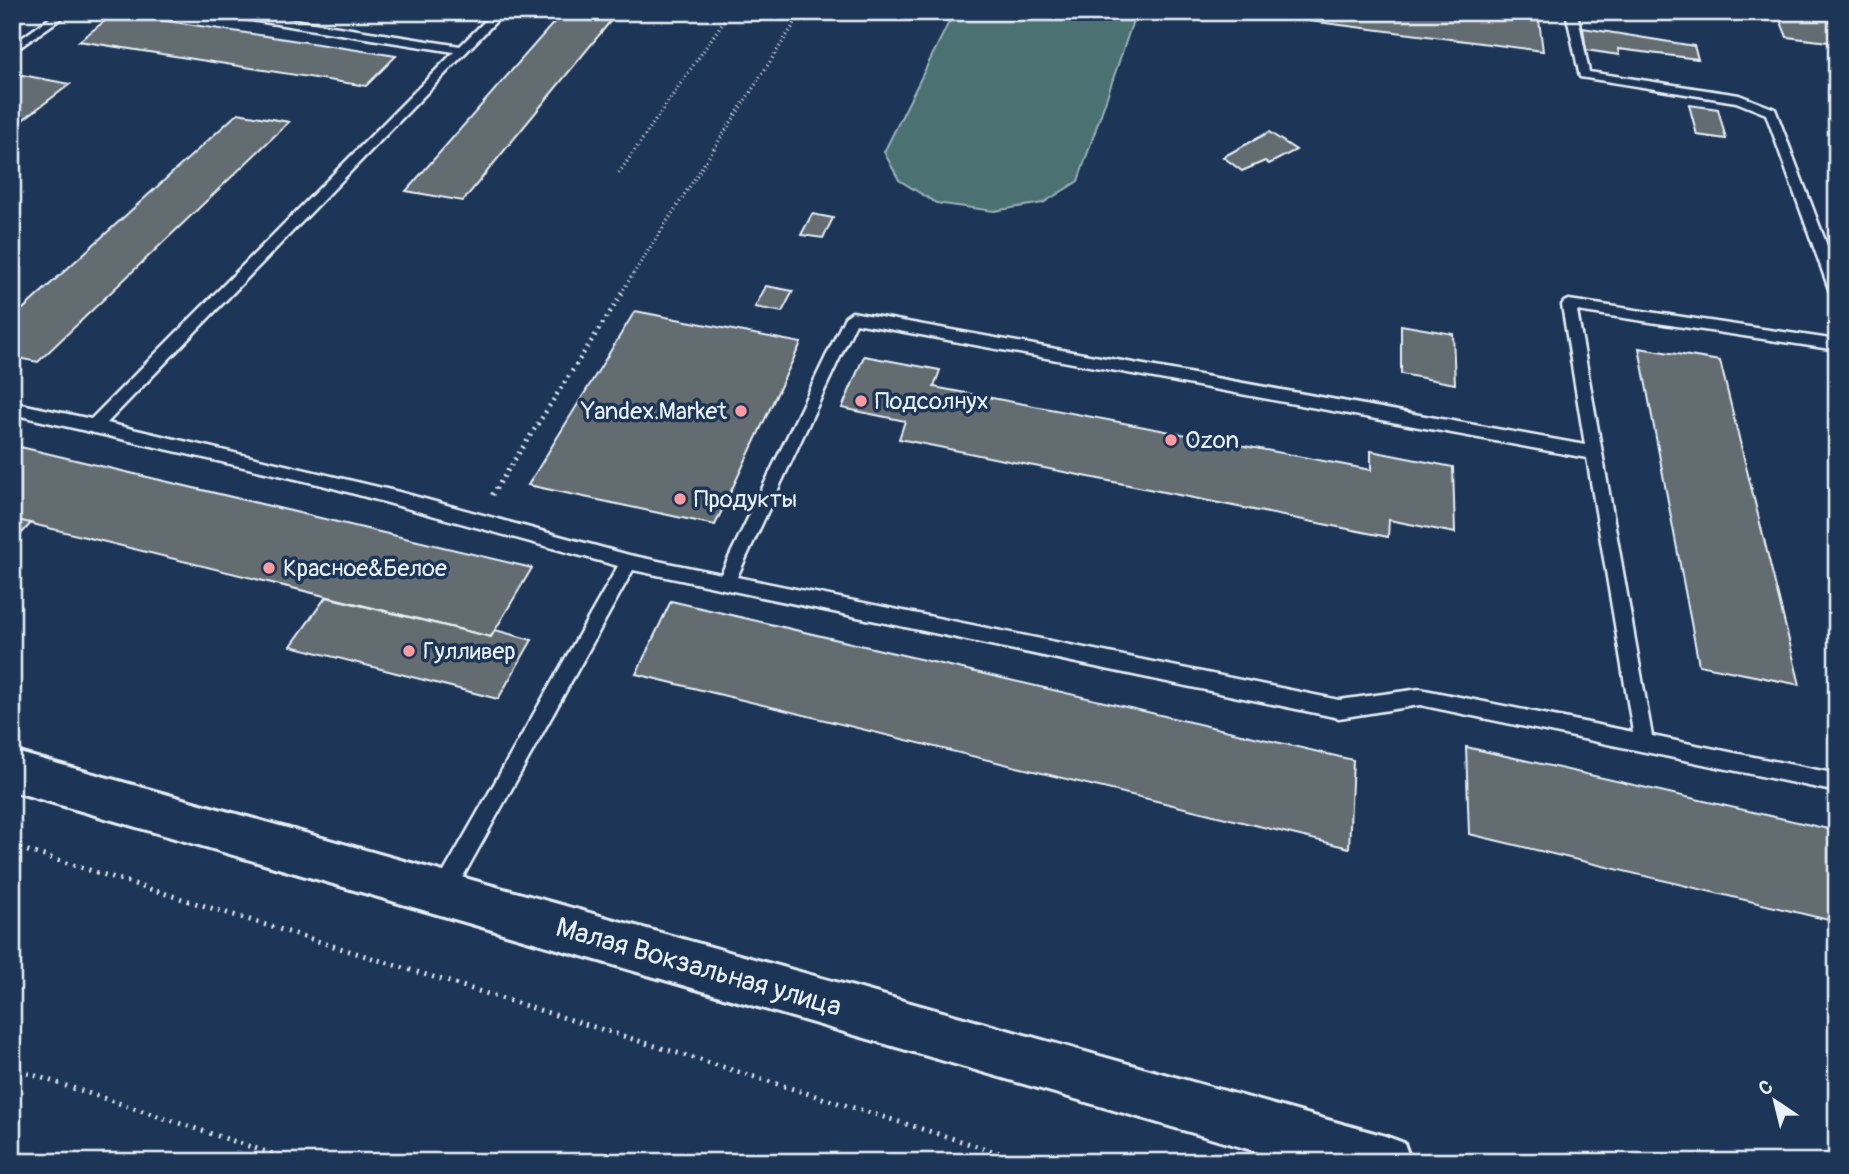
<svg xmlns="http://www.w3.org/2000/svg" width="1849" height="1174" font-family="Pangolin,sans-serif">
<rect width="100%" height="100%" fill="#1d3557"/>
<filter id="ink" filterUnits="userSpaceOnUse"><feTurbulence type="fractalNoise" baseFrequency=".0143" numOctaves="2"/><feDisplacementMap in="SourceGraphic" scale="14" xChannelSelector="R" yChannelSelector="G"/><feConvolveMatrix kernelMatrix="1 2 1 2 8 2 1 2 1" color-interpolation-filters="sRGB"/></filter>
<g filter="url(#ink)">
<!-- green -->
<path fill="#4c7173" stroke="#9ab1b6" stroke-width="2" d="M954,12h182l-58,169 -35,22 -49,8 -58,-8 -37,-23 -15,-28z"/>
<!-- building -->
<g fill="#646c70" stroke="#e8f1f8" stroke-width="2">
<path d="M563,12h55l-155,189 -57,-10z"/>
<path d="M1238,12h220l23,3v-3h57l5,39z"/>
<path d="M1777,12l60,5v26l-50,-6z"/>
<path d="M115,13l281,43 -30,30 -287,-45z"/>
<path d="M1583,28l111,18 4,13 -80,-10 1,6 -33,-5z"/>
<path d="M22,75l48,9 -58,44v-45z"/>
<path d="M1689,105l29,4 8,30 -29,-4z"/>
<path d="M238,113l51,9 -251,240 -26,-5v-38z"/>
<path d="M1269,132l27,18 -27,14 -4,-3 -23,10 -19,-14z"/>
<path d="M812,214l21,4 -10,20 -22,-3z"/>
<path d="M766,286l27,5 -11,21 -27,-5z"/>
<path d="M635,311l166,32 -86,182 -187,-40z"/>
<path d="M1401,325l52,9 2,50 -54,-10z"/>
<path d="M1639,348l81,13 80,324 -101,-20z"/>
<path d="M864,356l76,14 -6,17 437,83v-19l82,16 2,66 -66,-13 -1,17 -489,-98 6,-18 -63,-13z"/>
<path d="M12,445l520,123 -41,69 -479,-118z"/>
<path d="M12,519l19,4 -19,21z"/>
<path d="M326,597l165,40 4,-7 37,10 -34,59 -207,-53z"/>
<path d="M671,601l682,159 -4,88 -713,-174z"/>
<path d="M1466,747l371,84v91l-368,-88z"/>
</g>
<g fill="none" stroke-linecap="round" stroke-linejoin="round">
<defs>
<g id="lane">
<path d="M58,12h12l-58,41v-8z"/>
<path d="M214,12h28l218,34 34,-34h11l-398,411 292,69 230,63 92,19 124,-257 7,-5 733,133 -23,-140 2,-3 5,-2 268,40v10l-260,-39 75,425 185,38v18l-417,-87 -81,13 -706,-148 -183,330 -7,3 -7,-3 -3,-7 3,-7 182,-320 -296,-81 -310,-71v-12l79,17 363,-367 -235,-37zM856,323l731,135 46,274 -213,-43 -81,11 -602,-123z"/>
<path d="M1566,12h11l12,60 150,23 36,14 62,163v25l-7,-5 -64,-178 -30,-12 -156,-25z"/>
</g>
<path id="secondary" d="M12,751l1373,385 19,7 7,19h-118l-1281,-371z"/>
</defs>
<!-- lane casing -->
<use href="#lane" stroke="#e8f1f8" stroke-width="5"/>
<!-- secondary casing -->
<use href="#secondary" stroke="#e8f1f8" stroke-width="6"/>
<!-- path-far2 -->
<g stroke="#e8f1f8" stroke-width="3.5" stroke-dasharray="1 3.5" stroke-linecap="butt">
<path d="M619,173l111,-161"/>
<path d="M621,293l181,-281"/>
</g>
<!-- path-far1 -->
<path stroke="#e8f1f8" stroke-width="4.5" stroke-dasharray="2 5" stroke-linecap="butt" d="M492,495l131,-203"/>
<!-- path -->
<g stroke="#e8f1f8" stroke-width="5" stroke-dasharray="2 6" stroke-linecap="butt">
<path d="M12,846l1016,316"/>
<path d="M12,1068l285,94"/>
</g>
<!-- lane -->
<use href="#lane" fill="#1d3557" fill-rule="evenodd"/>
<!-- secondary -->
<use href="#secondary" fill="#1d3557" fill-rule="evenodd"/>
</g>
</g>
<!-- markers -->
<g fill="#ff9aa2" stroke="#1d3557" stroke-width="2.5">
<circle cx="861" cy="401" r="7"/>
<circle cx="741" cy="411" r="7"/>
<circle cx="1171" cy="440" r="7"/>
<circle cx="680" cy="499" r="7"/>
<circle cx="269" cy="568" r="7"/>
<circle cx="409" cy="651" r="7"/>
</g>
<g text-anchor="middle" stroke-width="7" stroke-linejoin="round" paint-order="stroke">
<!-- poi labels -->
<g font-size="24" fill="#e8f1f8" stroke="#1d3557" text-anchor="start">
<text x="875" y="409">Подсолнух</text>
<text x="727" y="419" text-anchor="end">Yandex.Market</text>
<text x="1185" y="448">Ozon</text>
<text x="694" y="507">Продукты</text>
<text x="283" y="576">Красное&amp;Белое</text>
<text x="423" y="659">Гулливер</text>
</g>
<!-- near-street labels -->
<g font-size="28" fill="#e8f1f8" stroke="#1d3557">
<text transform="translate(699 966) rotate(16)" y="10">Малая Вокзальная улица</text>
</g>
</g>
<!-- margin -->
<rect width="1849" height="1174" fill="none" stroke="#1d3557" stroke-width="42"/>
<rect x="21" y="21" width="1807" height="1132" fill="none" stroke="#e8f1f8" stroke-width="2.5" filter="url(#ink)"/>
<!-- north arrow -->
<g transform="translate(1775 1101) rotate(325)" stroke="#1d3557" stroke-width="5" paint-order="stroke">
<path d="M0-5L12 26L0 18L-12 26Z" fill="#e8f1f8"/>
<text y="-10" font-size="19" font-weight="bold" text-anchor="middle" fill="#e8f1f8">С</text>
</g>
</svg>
